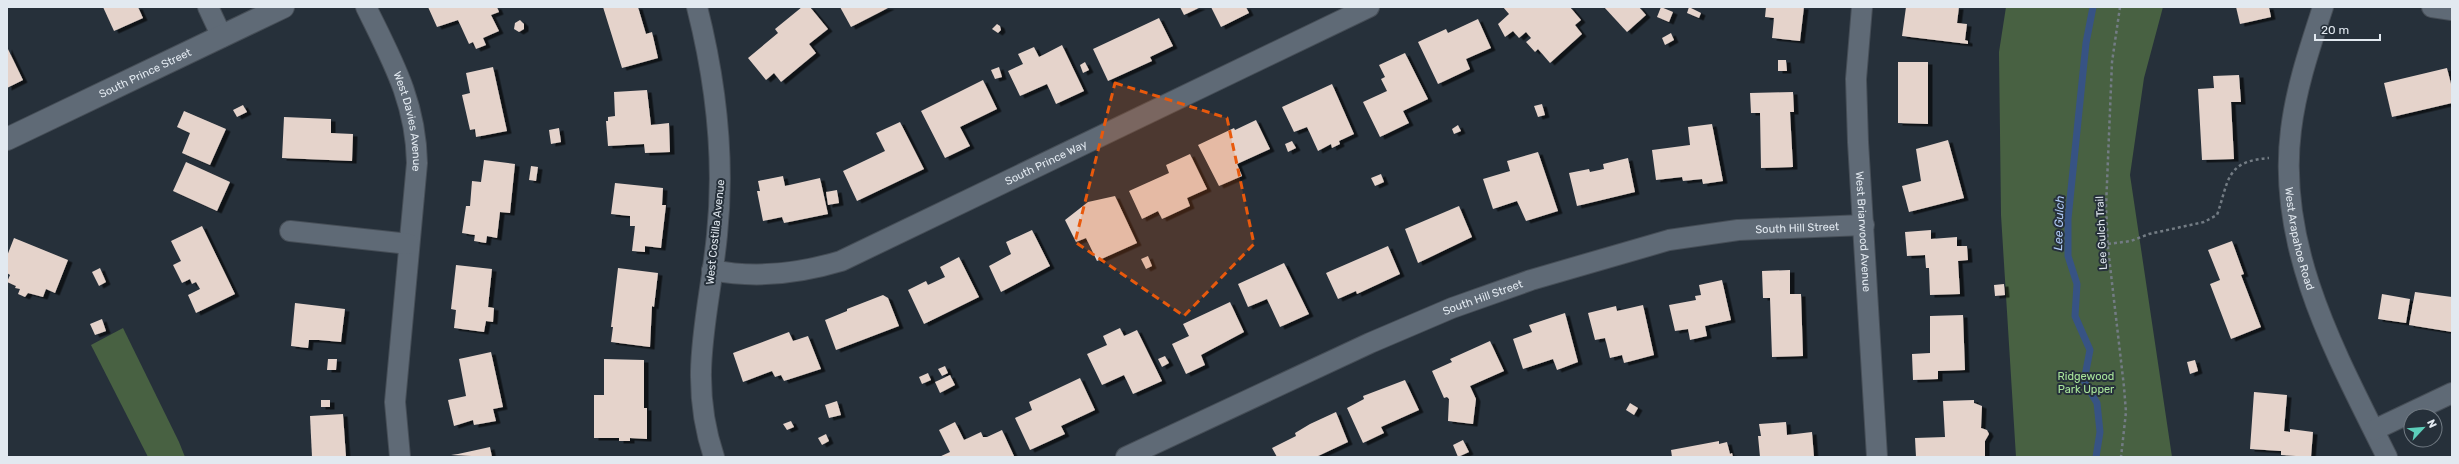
<svg xmlns="http://www.w3.org/2000/svg" width="2459" height="464" font-family="Rubik,sans-serif">
<defs>
<filter id="shadow"><feDropShadow dx="4.5" dy="2.5" stdDeviation="0" flood-color="#0009"/></filter>
</defs>
<rect width="100%" height="100%" fill="#26303a"/>
<!-- green -->
<g fill="#486142">
<path d="M2006,7h157l-19,71 -14,97 42,282h-156l-15,-242 -2,-163z"/>
<path d="M123,328l56,114 6,15h-37l-57,-112z"/>
</g>
<g fill="none" stroke-linecap="round" stroke-linejoin="round">
<!-- stream -->
<path stroke="#375384" stroke-width="7" d="M2093,7l-7,36 -18,176v37l9,28 -2,32 15,34 -6,31 13,22 3,29 -4,25"/>
</g>
<!-- building -->
<g fill="#e5d3cb" filter="url(#shadow)">
<path d="M103,7h35l5,11 -29,13z"/>
<path d="M428,7h69l2,5 -8,3 8,16 -16,7 3,7 -10,4 -3,-7 -4,2 -11,-24 -21,7z"/>
<path d="M603,7h35l8,27 6,-2 6,26 -36,10z"/>
<path d="M802,7h8l18,22 -19,15 7,9 -35,29 -7,-9 -8,7 -18,-22 30,-25 -3,-4z"/>
<path d="M840,7h50l-39,20z"/>
<path d="M1180,7h21l-17,8z"/>
<path d="M1211,7h35l3,6 -28,14z"/>
<path d="M1503,7h67l11,13 -6,5 7,9 -32,29 -12,-14 -3,3 -9,-10 5,-4 -5,-6 -7,6 -6,-7 -8,6 -7,-13 11,-10z"/>
<path d="M1604,7h35l7,8 -19,17z"/>
<path d="M1661,7l12,5 -4,10 -12,-5z"/>
<path d="M1689,7l12,6 -2,5 -12,-5z"/>
<path d="M1766,7h38l-4,34 -28,-3 2,-20 -9,-1z"/>
<path d="M1906,7h53l-2,16 10,1 -2,16 3,1v3l-66,-8z"/>
<path d="M2236,7h33l2,10 -31,7z"/>
<path d="M1159,18l14,28 -23,11 2,4 -44,20 -15,-32z"/>
<path d="M1478,19l13,29 -25,11 4,10 -32,15 -20,-42 28,-13 2,4z"/>
<path d="M520,20l4,4v5l-5,3 -5,-3 1,-6z"/>
<path d="M997,24l3,2 1,4 -3,3 -6,-4z"/>
<path d="M1671,33l3,7 -9,5 -3,-7z"/>
<path d="M1062,45l22,46 -28,13 -9,-20 -27,12 -12,-25 15,-7 -5,-10 16,-7 5,10z"/>
<path d="M7,47l16,33 -16,8z"/>
<path d="M1405,53l23,46 -25,12 6,12 -29,14 -17,-35 24,-11 -6,-12 4,-2 -6,-12z"/>
<path d="M1778,60h8l1,11h-9z"/>
<path d="M1085,62l4,8 -6,3 -3,-8z"/>
<path d="M1898,62h30v62l-30,-1z"/>
<path d="M493,67l14,64 -31,6 -1,-8 -5,1 -8,-35 8,-2 -4,-20z"/>
<path d="M999,67l3,10 -7,2 -4,-9z"/>
<path d="M2447,68l5,20v15l-60,14 -8,-34z"/>
<path d="M2239,75l2,27h-10l3,57 -32,1 -4,-71 16,-1 -1,-12z"/>
<path d="M983,80l14,29 -37,18 10,19 -25,12 -24,-47z"/>
<path d="M1332,84l22,50 -15,7 1,3 -8,4 -1,-4 -13,7 -11,-24 -13,5 -12,-25z"/>
<path d="M647,90l4,35 18,-2 1,29 -25,1 -1,-9 -36,2 -2,-25h2v-4l7,-1 -1,-24z"/>
<path d="M1793,92l1,20h-4l3,55 -32,1 -1,-55h-9l-1,-20z"/>
<path d="M1542,104l3,11 -7,2 -4,-11z"/>
<path d="M243,105l4,7 -10,5 -4,-7z"/>
<path d="M184,111l42,18 -16,36 -28,-12 8,-20 -13,-6z"/>
<path d="M284,117l47,2v14l22,1 -1,27 -70,-3z"/>
<path d="M1256,120l14,29 -33,15 5,12 -23,10 -21,-41 36,-17 1,2z"/>
<path d="M900,122l24,47 -67,32 -14,-30 42,-20 -9,-18z"/>
<path d="M1712,124l11,57 -20,3 -1,-5 -19,2 -1,-4 -26,3 -4,-30 38,-5 -2,-18z"/>
<path d="M1458,125l3,6 -7,3 -2,-5z"/>
<path d="M559,128l2,14 -10,2 -2,-14z"/>
<path d="M1948,140l16,58 -55,14 -7,-26 19,-5 -5,-32z"/>
<path d="M1292,141l4,7 -8,4 -3,-8z"/>
<path d="M1538,152l20,59 -32,10 -9,-20 -24,8 -10,-30 27,-8 -3,-10z"/>
<path d="M1190,154l17,35 -20,9 3,8 -28,13 -4,-8 -16,8 -13,-28 40,-18 -3,-8z"/>
<path d="M1628,158l7,34 -58,14 -8,-33 20,-4 1,3 14,-3 -1,-5z"/>
<path d="M484,160l31,4 -5,49 -10,-1 -3,26 -10,-2 -1,7 -12,-2 1,-6 -13,-2 4,-27h4l2,-25 9,1z"/>
<path d="M186,162l44,20 -13,29 -44,-20z"/>
<path d="M531,166l7,1 -2,14 -7,-1z"/>
<path d="M1381,174l3,8 -9,4 -4,-8z"/>
<path d="M783,176l2,10 35,-8 8,36 -44,9 -2,-6 -19,4 -6,-30h3l-2,-10z"/>
<path d="M615,183l48,5 -1,17h4l-5,43 -16,-2v6l-13,-1 3,-25h-5v-10l-19,-2z"/>
<path d="M837,190l2,13 -11,2 -2,-13z"/>
<path d="M1115,196l22,47 -40,18 -11,-23 -10,4 -11,-22 23,-18z"/>
<path d="M1459,206l13,31 -54,26 -13,-34z"/>
<path d="M202,226l33,68 -39,19 -8,-18 12,-6 -4,-7 -4,2 -2,-5 -8,4 -9,-18 8,-4 -10,-20z"/>
<path d="M1032,230l18,36 -49,26 -12,-26 22,-12 -5,-12z"/>
<path d="M1931,230v9l26,-2v9h10l1,14 -10,1 2,33 -30,1 -1,-27h-3l-1,-13 -18,1 -2,-24z"/>
<path d="M14,238l54,22 -13,33 -9,-4 -3,8 -15,-4 -3,4 -7,-3 2,-5 -5,-1 1,-2 -9,-4 3,-7 -3,-2v-17z"/>
<path d="M2232,241l12,33 -3,1 20,52 -30,12 -21,-55 10,-4 -12,-30z"/>
<path d="M1388,246l12,28 -43,20 -1,-3 -18,8 -12,-26z"/>
<path d="M1148,256l4,10 -6,3 -5,-10z"/>
<path d="M959,257l20,40 -55,27 -16,-34 18,-9 2,4 17,-8 -5,-10z"/>
<path d="M1284,263l25,51 -29,13 -13,-28 -19,8 -10,-23z"/>
<path d="M456,265l36,4 -4,38 6,1 -1,14 -7,-1 -2,11 -30,-4 2,-18 -5,-1z"/>
<path d="M100,268l6,14 -7,4 -7,-14z"/>
<path d="M618,268l40,5 -4,34 -2,-1 -2,41 -39,-5 2,-15h-2z"/>
<path d="M1790,270v24h11l2,62 -31,1 -2,-59h-7l-1,-27z"/>
<path d="M1722,280l9,40 -26,6 2,10 -17,4 -2,-11 -13,2 -6,-26 27,-5 -1,-4 6,-1 -2,-10z"/>
<path d="M2004,284l1,11 -10,1 -1,-11z"/>
<path d="M2415,292l37,5v35l-43,-7z"/>
<path d="M2382,294l28,5 -4,24 -28,-4z"/>
<path d="M883,295l5,3 11,28 -63,24 -11,-30 22,-9v-2z"/>
<path d="M1230,302l14,30 -43,23 4,10 -19,9 -14,-30 17,-8 -6,-12z"/>
<path d="M295,303l50,6 -4,33 -22,-2h-10l-1,8 -17,-2z"/>
<path d="M1643,305l11,50 -30,8 -2,-8 -12,3 -5,-20 -10,2 -7,-27 28,-7 1,5z"/>
<path d="M1565,313l13,49 -21,8 -4,-11 -30,10 -10,-30 19,-7 -3,-7z"/>
<path d="M1963,315l2,55 -27,1v8l-25,1 -1,-26 18,-1v-37z"/>
<path d="M102,319l4,12 -11,4 -5,-11z"/>
<path d="M1120,328l4,8 13,-6 25,51 -29,13 -9,-19 -22,10 -15,-31 20,-9 -4,-9z"/>
<path d="M789,332l4,9 15,-5 13,33 -37,12 -3,-6 -6,2 -3,-6 -29,11 -10,-29z"/>
<path d="M1490,341l14,30 -34,15 6,13 -3,25 -25,-3 1,-22 -2,-2 -3,1 -12,-27 20,-9 -2,-3z"/>
<path d="M491,352l12,55 -10,2 3,12 -22,4 -1,-5 -19,6 -6,-26 18,-4 -7,-37z"/>
<path d="M1165,356l4,7 -7,4 -4,-8z"/>
<path d="M328,359h9l-1,11h-9z"/>
<path d="M604,359l40,1v48h3v31l-17,-1v3h-11v-3h-25v-43h10z"/>
<path d="M2195,360l3,11 -8,3 -3,-12z"/>
<path d="M945,366l3,7 -6,3 -4,-7z"/>
<path d="M928,373l3,7 -9,4 -3,-7z"/>
<path d="M950,375l5,10 -15,8 -5,-11z"/>
<path d="M1080,378l15,32 -34,16 4,8 -35,16 -15,-32 17,-8 -3,-8z"/>
<path d="M1405,380l14,30 -38,17 3,6 -21,10 -16,-35 17,-9 -1,-3z"/>
<path d="M2254,392l33,3 -3,36 6,1v-3l23,3 -2,25 -30,-2v-4l-31,-2z"/>
<rect x="321" y="400" width="9" height="7"/>
<path d="M1974,400v3l8,3 -1,22 6,2 2,4 -4,7v16h-69l-1,-19 30,-1 -2,-36z"/>
<path d="M837,401l4,14 -12,3 -4,-13z"/>
<path d="M1630,403l8,5 -4,7 -8,-5z"/>
<path d="M1336,412l12,30 -32,15h-39l-5,-9 24,-12 -1,-3 15,-9z"/>
<path d="M343,414l3,43h-34l-2,-41z"/>
<path d="M791,421l3,6 -7,3 -4,-6z"/>
<path d="M955,422l9,18 17,-8 2,5h4l15,-7 12,26 -75,1 11,-5 -11,-22z"/>
<path d="M1786,422l1,13 25,-3 2,25h-54l-2,-21h3l-2,-12z"/>
<path d="M826,434l3,7 -7,4 -4,-7z"/>
<path d="M1463,440l6,12 -11,5 -5,-12z"/>
<path d="M1719,441v3l8,-2 3,12 2,-1 1,4h-61l-1,-7z"/>
<path d="M490,447l2,10 -41,-2 7,-1z"/>
</g>
<g fill="none" stroke-linecap="round" stroke-linejoin="round">
<defs>
<g id="minor">
<path d="M208,7l14,30"/>
<path id="s1" d="M366,7c26,53 50,95 51,156l-22,239 5,55"/>
<path d="M697,7c19,75 28,151 20,228 -8,81 -30,141 -3,222"/>
<path id="s2" d="M1862,7l-6,72 2,63 19,315"/>
<path id="s3" d="M2323,7c-13,40 -27,81 -32,123 -15,118 46,226 96,327"/>
<path d="M2432,7l20,3"/>
<path d="M290,231l119,13"/>
<path id="s4" d="M712,270c44,9 86,4 129,-9l528,-254"/>
<path d="M2374,430l78,-37"/>
<path id="s5" d="M1126,457l244,-114 82,-35 79,-28 138,-40 69,-10 126,-5"/>
</g>
<g id="tertiary">
<path id="s6" d="M7,139l276,-132"/>
</g>
</defs>
<!-- minor casing -->
<use href="#minor" stroke="#464e57" stroke-width="22"/>
<!-- tertiary casing -->
<use href="#tertiary" stroke="#464e57" stroke-width="24"/>
<!-- path -->
<g stroke="#737c84" stroke-width="2.5" stroke-dasharray="3 3" stroke-linecap="butt">
<path d="M2120,7l-8,55 -6,145 2,41 16,139 2,25 -5,45"/>
<path d="M2108,244l23,-3 18,-7 55,-12 13,-7c12,-34 8,-54 52,-57"/>
</g>
<!-- minor -->
<use href="#minor" stroke="#5f6a76" stroke-width="20"/>
<!-- tertiary -->
<use href="#tertiary" stroke="#5f6a76" stroke-width="22"/>
</g>
<!-- marked area -->
<path fill="#e8590c" fill-opacity="0.2" stroke="#e8590c" stroke-width="3" stroke-dasharray="8 5" stroke-linejoin="round" d="M1115,83l112,35 27,126 -70,72 -109,-74z"/>
<g text-anchor="middle" stroke-width="4" stroke-linejoin="round" paint-order="stroke">
<!-- street labels -->
<g font-size="11" fill="#e2e9f0" stroke="#26303a">
<text dy="4" stroke="none"><textPath href="#s6" startOffset="153">South Prince Street</textPath></text>
<text dy="4" stroke="none"><textPath href="#s1" startOffset="123">West Davies Avenue</textPath></text>
<text dy="4" stroke="none"><textPath href="#s4" startOffset="358">South Prince Way</textPath></text>
<text dy="4" stroke="none"><textPath href="#s5" startOffset="715">South Hill Street</textPath></text>
<text transform="translate(715 232) rotate(-84)" y="4">West Costilla Avenue</text>
<text dy="4" stroke="none"><textPath href="#s2" startOffset="225">West Briarwood Avenue</textPath></text>
<text transform="translate(2101 233) rotate(-93)" y="4">Lee Gulch Trail</text>
<text dy="4" stroke="none"><textPath href="#s3" startOffset="237">West Arapahoe Road</textPath></text>
<text dy="4" stroke="none"><textPath href="#s5" startOffset="391">South Hill Street</textPath></text>
</g>
<!-- park labels -->
<g font-size="11" fill="#a9e59b" stroke="#26303a">
<text x="2086" y="380">Ridgewood<tspan x="2086" dy="13">Park Upper</tspan></text>
</g>
<!-- water labels -->
<g font-size="12" font-style="italic" fill="#b0cbf8" stroke="#26303a">
<text transform="translate(2059 223) rotate(-88)" y="4">Lee Gulch</text>
</g>
</g>
<!-- border -->
<rect width="2459" height="464" fill="none" stroke="#e2e9f0" stroke-width="16"/>
<!-- north arrow -->
<g transform="translate(2423 428) rotate(64)"><circle r="19" fill="#26303a" stroke="#717a83"/>
<path d="M0-3L7 15L0 10L-7 15Z" fill="#5cceba"/>
<text y="-6" font-size="11" font-weight="bold" text-anchor="middle" fill="#e2e9f0">N</text>
</g>
<!-- scale -->
<path d="M2315 34v6h65v-6" fill="none" stroke="#e2e9f0" stroke-width="2"/>
<text x="2321" y="34" font-size="12" fill="#e2e9f0" stroke="#26303a" stroke-width="3" paint-order="stroke">20 m</text>
</svg>
